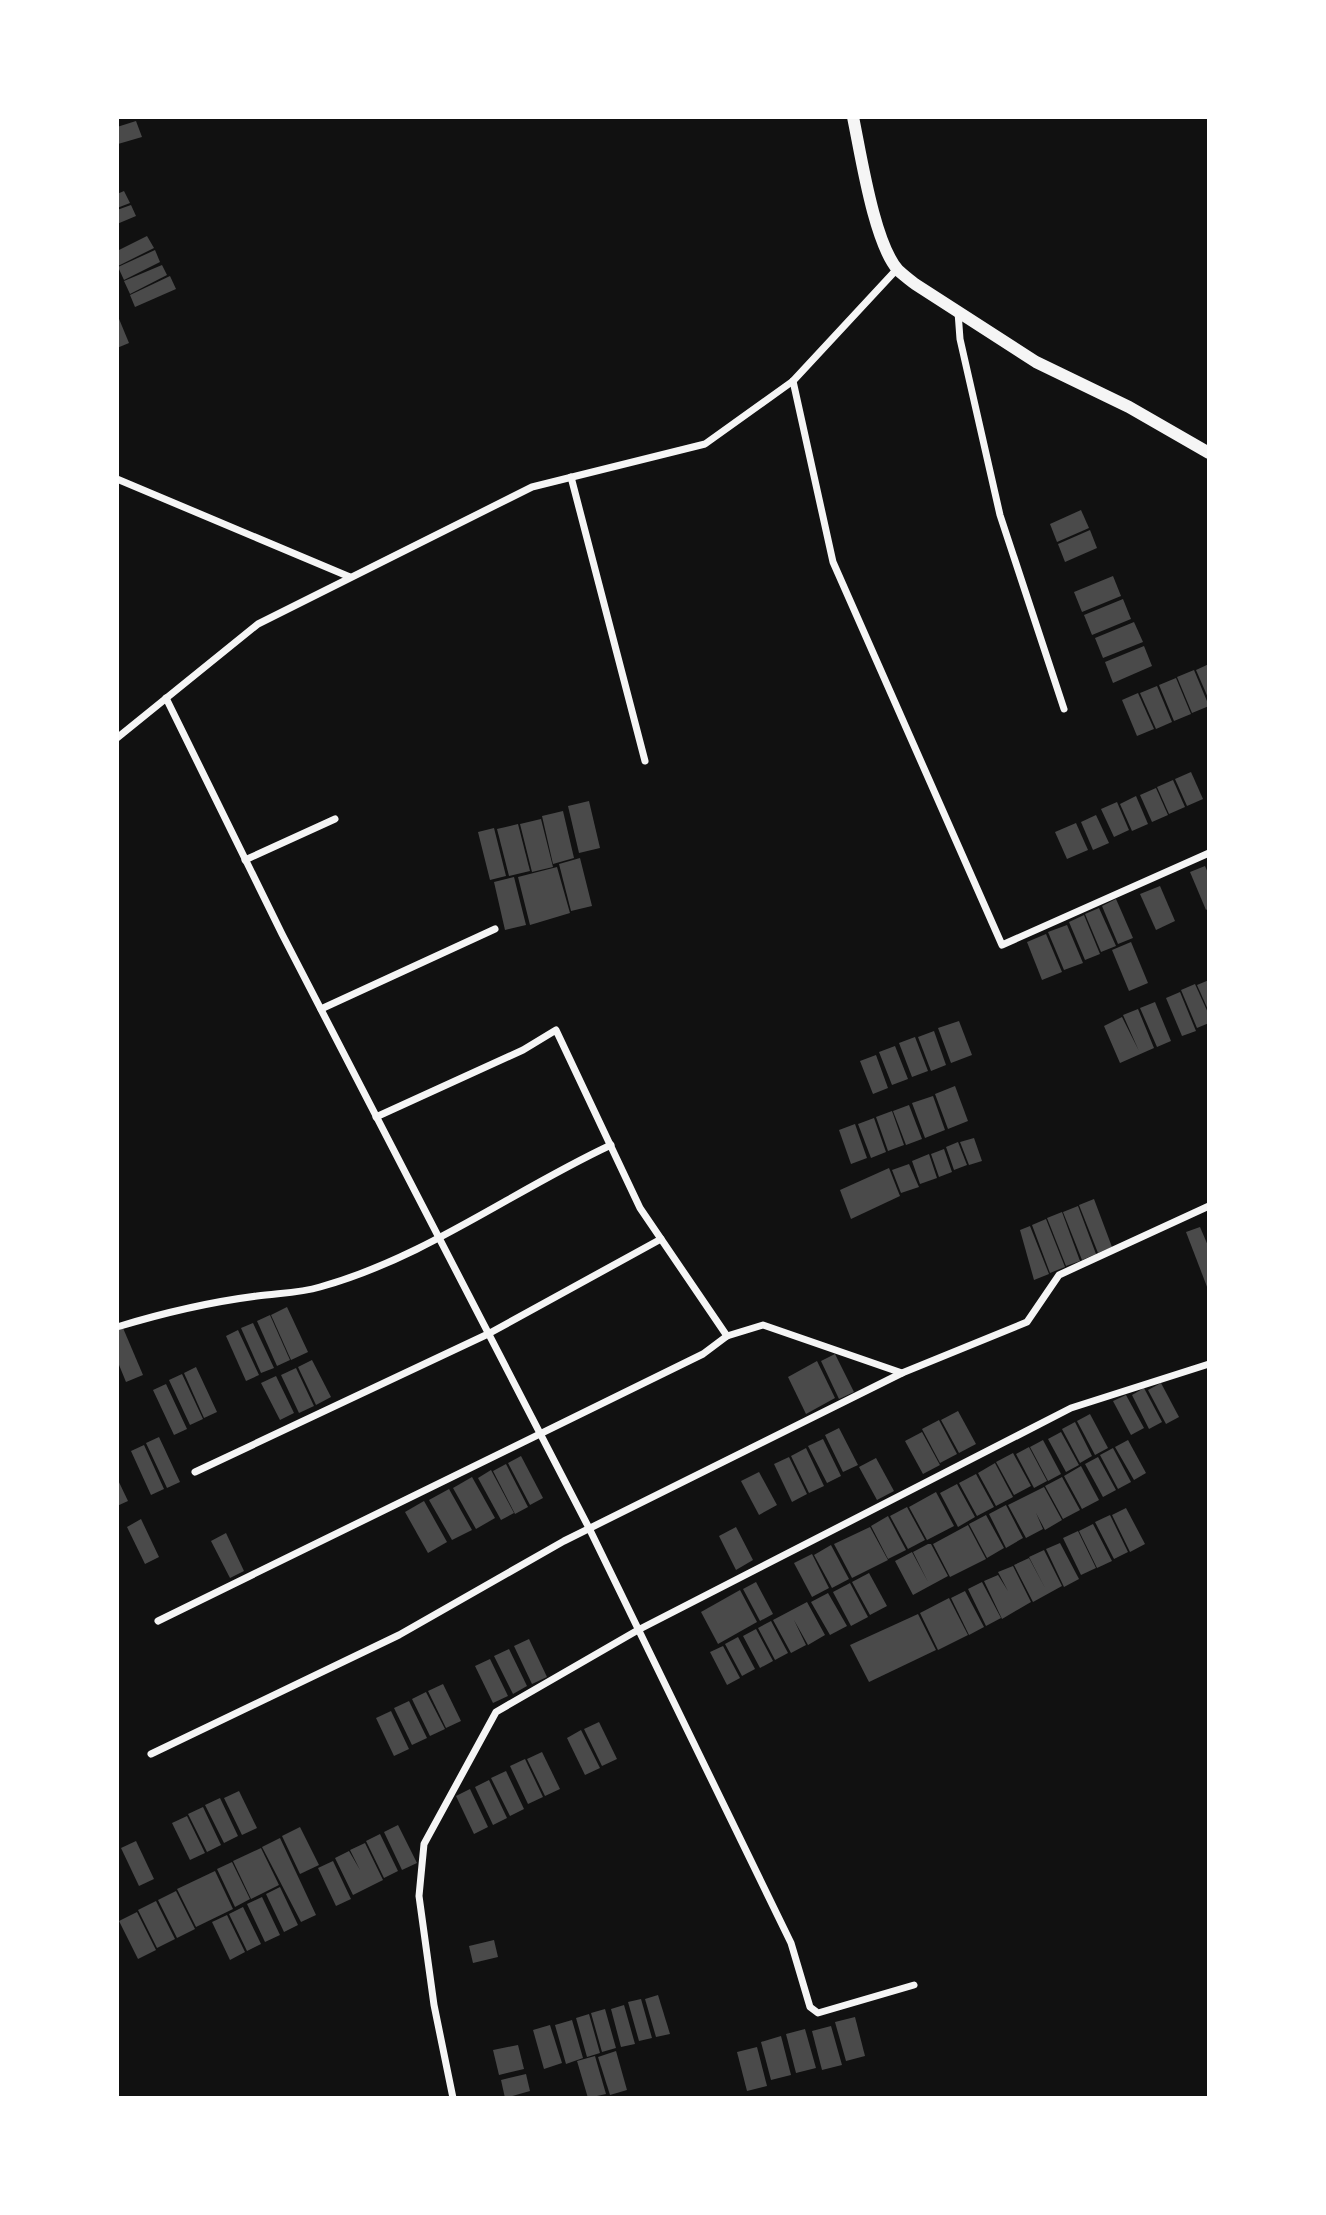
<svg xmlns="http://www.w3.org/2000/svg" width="1326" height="2215" font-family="Raleway,sans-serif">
<rect width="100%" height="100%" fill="#111"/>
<!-- building -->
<g fill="#4a4a4a">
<path d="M136,121l6,16 -24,7 -1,-17z"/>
<path d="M124,191l6,12 -13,5v-14z"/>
<path d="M131,205l5,11 -19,8v-14z"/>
<path d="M147,236l7,12 -36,18 -1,-15z"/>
<path d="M155,250l5,12 -36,18 -6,-13z"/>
<path d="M162,265l5,10 -37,19 -6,-13z"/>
<path d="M170,276l6,13 -41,18 -5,-12z"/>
<path d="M117,314l12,29 -12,5z"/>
<path d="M1081,510l8,18 -32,14 -7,-18z"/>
<path d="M1090,530l7,18 -32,14 -7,-18z"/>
<path d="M1113,576l8,20 -39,16 -8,-20z"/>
<path d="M1123,599l8,20 -39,16 -8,-20z"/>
<path d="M1134,622l9,20 -40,16 -8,-20z"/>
<path d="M1144,646l8,20 -39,17 -8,-21z"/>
<path d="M1209,664v36l-13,-30z"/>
<path d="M1194,670l15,36 -17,7 -15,-36z"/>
<path d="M1176,678l15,36 -17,7 -15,-36z"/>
<path d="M1157,686l15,36 -16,7 -16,-36z"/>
<path d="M1138,693l16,36 -17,7 -15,-36z"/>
<path d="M1191,772l12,27 -16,7 -12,-27z"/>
<path d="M1173,780l12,27 -16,7 -12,-27z"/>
<path d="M1156,788l12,27 -16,7 -12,-27z"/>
<path d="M1136,796l12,28 -16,7 -12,-27z"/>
<path d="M589,801l11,47 -21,5 -11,-47z"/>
<path d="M1117,802l12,28 -15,7 -13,-28z"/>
<path d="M563,811l11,47 -21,6 -11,-48z"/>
<path d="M1096,815l13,28 -16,7 -12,-28z"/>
<path d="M541,819l12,48 -21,5 -12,-48z"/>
<path d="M1076,823l12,27 -21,9 -12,-27z"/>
<path d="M518,824l12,47 -21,5 -12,-47z"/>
<path d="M494,828l12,48 -16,4 -12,-48z"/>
<path d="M580,858l12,48 -21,5 -12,-47z"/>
<path d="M1205,866l4,9v33l-3,2 -16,-38z"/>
<path d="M557,867l13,46 -40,12 -12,-48z"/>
<path d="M514,877l12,48 -21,5 -11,-48z"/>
<path d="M1160,886l15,35 -19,9 -16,-36z"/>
<path d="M1116,899l17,39 -15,6 -16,-38z"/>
<path d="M1099,908l17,38 -15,6 -16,-38z"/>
<path d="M1084,915l16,39 -15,6 -16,-38z"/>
<path d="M1067,925l16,38 -19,7 -16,-38z"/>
<path d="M1046,934l16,38 -20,8 -15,-38z"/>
<path d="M1131,942l17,41 -19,8 -17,-41z"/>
<path d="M1209,980v32l-12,-27z"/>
<path d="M1195,984l14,31v8l-12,5 -16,-38z"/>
<path d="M1180,992l16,39 -14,5 -16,-38z"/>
<path d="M1155,1002l16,39 -14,6 -17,-39z"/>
<path d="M1138,1009l16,39 -34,15 -16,-37 18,-9 17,34 -16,-36z"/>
<path d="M959,1021l13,34 -21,8 -13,-35z"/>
<path d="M934,1031l12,34 -15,6 -13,-34z"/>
<path d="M915,1037l13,34 -16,6 -13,-34z"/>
<path d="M895,1046l13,33 -16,6 -13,-33z"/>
<path d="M876,1055l12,33 -15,6 -13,-33z"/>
<path d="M955,1086l13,35 -20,8 -13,-35z"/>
<path d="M933,1096l12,34 -20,8 -13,-35z"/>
<path d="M909,1105l13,34 -16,6 -13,-34z"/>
<path d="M892,1111l12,34 -16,6 -12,-34z"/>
<path d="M874,1118l12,34 -15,6 -13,-34z"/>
<path d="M855,1124l12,34 -16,6 -12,-34z"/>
<path d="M974,1138l8,23 -13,4 -9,-23z"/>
<path d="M958,1142l9,23 -13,5 -8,-23z"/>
<path d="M944,1149l8,23 -13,5 -8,-23z"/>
<path d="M929,1154l8,24 -17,6 -8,-23z"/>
<path d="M909,1164l10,23 -18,6 -9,-23z"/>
<path d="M889,1168l11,28 -49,23 -11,-29z"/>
<path d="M1094,1199l18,48 -14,6 -19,-48z"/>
<path d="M1078,1206l18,48 -14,6 -19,-48z"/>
<path d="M1062,1212l18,49 -14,5 -19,-48z"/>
<path d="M1046,1219l19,48 -15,6 -18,-48z"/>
<path d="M1030,1226l19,48 -15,6 -14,-50z"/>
<path d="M1200,1227l9,21v44l-23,-60z"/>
<path d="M287,1307l21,45 -17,8 -20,-45z"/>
<path d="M270,1315l20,45 -13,6 -20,-45z"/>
<path d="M253,1323l21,45 -13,5 -20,-45z"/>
<path d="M123,1328l20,47 -17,7 -9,-22v-29z"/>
<path d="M238,1330l21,45 -13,6 -20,-45z"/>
<path d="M835,1354l19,38 -15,7 -18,-38z"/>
<path d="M312,1360l19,37 -15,8 -18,-38z"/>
<path d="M817,1361l18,37 -29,16 -18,-37z"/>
<path d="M196,1367l21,45 -13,6 -20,-45z"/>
<path d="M296,1368l18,38 -15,7 -18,-38z"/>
<path d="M182,1374l21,45 -13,6 -21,-45z"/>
<path d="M276,1376l18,37 -14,7 -19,-37z"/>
<path d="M1161,1383l18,34 -13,7 -18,-34z"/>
<path d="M166,1384l21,45 -13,6 -21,-45z"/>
<path d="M1144,1388l18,34 -13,7 -17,-34z"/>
<path d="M1126,1395l18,33 -13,7 -18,-34z"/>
<path d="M958,1411l18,33 -17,9 -18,-33z"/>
<path d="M1090,1414l18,34 -13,7 -18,-34z"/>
<path d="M939,1420l18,34 -17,9 -18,-34z"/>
<path d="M1075,1422l17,34 -12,7 -18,-34z"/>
<path d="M839,1428l19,37 -15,7 -18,-37z"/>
<path d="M922,1432l18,33 -17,9 -18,-33z"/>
<path d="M1061,1432l18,33 -13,7 -18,-33z"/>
<path d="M159,1437l21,45 -13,6 -21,-45z"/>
<path d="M823,1439l18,37 -14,7 -19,-37z"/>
<path d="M1043,1440l18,34 -13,7 -18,-34z"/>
<path d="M1128,1440l18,33 -12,7 -19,-33z"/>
<path d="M144,1445l20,44 -13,6 -20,-44z"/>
<path d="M1029,1447l18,34 -13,7 -18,-34z"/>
<path d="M806,1448l18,38 -15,7 -18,-37z"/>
<path d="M1113,1448l18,34 -13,7 -18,-34z"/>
<path d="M1013,1453l18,33 -17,9 -18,-33z"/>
<path d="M521,1456l22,42 -13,7 -22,-42z"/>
<path d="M789,1457l18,37 -15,8 -18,-38z"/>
<path d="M1098,1457l18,33 -13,7 -18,-33z"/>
<path d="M876,1458l18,33 -17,9 -18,-33z"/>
<path d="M995,1463l18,34 -17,9 -18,-33z"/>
<path d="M506,1464l22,43 -13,7 -22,-43z"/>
<path d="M1081,1466l18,34 -17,9 -18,-33z"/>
<path d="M491,1470l23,43 -13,7 -23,-42z"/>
<path d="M759,1472l18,33 -18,10 -18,-34z"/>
<path d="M976,1474l18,33 -17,9 -18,-33z"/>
<path d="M472,1477l23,41 -19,11 -23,-41z"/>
<path d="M1062,1477l18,33 -17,9 -18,-33z"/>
<path d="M117,1478l11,23 -11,5z"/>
<path d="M957,1484l18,33 -17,10 -18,-34z"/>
<path d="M1044,1487l18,33 -17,10 -9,-17 7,16 -17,9 -18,-33z"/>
<path d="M449,1489l23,41 -20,10 -23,-40z"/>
<path d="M936,1492l18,34 -27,14 -18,-33z"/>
<path d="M424,1501l23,41 -19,11 -23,-41z"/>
<path d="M1006,1505l17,33 -17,10 -17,-34z"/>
<path d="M907,1507l18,33 -17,9 -18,-33z"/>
<path d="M1126,1508l19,36 -15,8 -18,-37z"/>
<path d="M986,1515l18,33 -17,10 -18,-34z"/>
<path d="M1110,1515l18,37 -14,7 -19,-37z"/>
<path d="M888,1516l18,34 -18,9 -17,-33z"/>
<path d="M141,1519l18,38 -14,7 -18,-37z"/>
<path d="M1093,1524l19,37 -15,7 -18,-37z"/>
<path d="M968,1525l18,34 -36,18 -17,-33z"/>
<path d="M736,1527l17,33 -17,10 -17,-34z"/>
<path d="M870,1527l18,33 -36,18 -18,-34z"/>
<path d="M1078,1531l18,37 -15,7 -18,-37z"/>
<path d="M226,1533l18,38 -14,7 -19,-37z"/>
<path d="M1060,1543l19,36 -15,8 -18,-38z"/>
<path d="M928,1544h3l17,32 -35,19 -18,-34 17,-9 16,30 -15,-30z"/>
<path d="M831,1545l18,34 -17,9 -18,-33z"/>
<path d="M1044,1550l18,36 -29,16 -19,-37 15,-7 16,30 -16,-31z"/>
<path d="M812,1554l17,34 -17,9 -18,-34z"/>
<path d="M1013,1566l18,36 -29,17 -18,-38 14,-6 10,16 -10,-19z"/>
<path d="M869,1573l18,33 -17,9 -18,-33z"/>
<path d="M756,1582l17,32 -13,7 -17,-32z"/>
<path d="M982,1582l19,36 -15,8 -18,-37z"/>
<path d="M850,1583l18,34 -17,9 -18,-34z"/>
<path d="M740,1590l17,32 -39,22 -17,-32z"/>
<path d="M965,1591l19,36 -15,8 -18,-37z"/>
<path d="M828,1593l19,33 -17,9 -19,-33z"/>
<path d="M949,1598l19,37 -30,15 -18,-37z"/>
<path d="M807,1602l18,33 -17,10 -14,-25 12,25 -15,8 -18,-33z"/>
<path d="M918,1614l18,36 -67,32 -19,-37z"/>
<path d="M771,1621l17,32 -13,7 -17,-32z"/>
<path d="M756,1629l17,32 -13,7 -17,-32z"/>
<path d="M738,1637l17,32 -13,7 -17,-32z"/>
<path d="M529,1639l18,38 -15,7 -18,-38z"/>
<path d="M723,1646l17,32 -13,7 -17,-33z"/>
<path d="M509,1649l18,37 -14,8 -19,-38z"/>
<path d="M490,1659l18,37 -15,7 -18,-37z"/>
<path d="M443,1684l18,37 -15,7 -18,-37z"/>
<path d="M426,1692l19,37 -15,7 -18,-37z"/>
<path d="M409,1701l18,37 -15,7 -18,-37z"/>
<path d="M391,1711l18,38 -15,7 -18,-38z"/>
<path d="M599,1722l18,37 -15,7 -18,-37z"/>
<path d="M581,1730l19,38 -15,7 -18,-37z"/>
<path d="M542,1752l18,37 -15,7 -18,-37z"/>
<path d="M525,1759l18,38 -15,7 -18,-38z"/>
<path d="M506,1771l18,38 -14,7 -19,-38z"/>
<path d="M489,1780l18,38 -14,7 -18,-38z"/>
<path d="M470,1789l18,38 -14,7 -18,-38z"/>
<path d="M239,1791l18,37 -15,7 -18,-37z"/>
<path d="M220,1798l18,38 -14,7 -19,-38z"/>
<path d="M203,1807l18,38 -14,7 -19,-38z"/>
<path d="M187,1816l18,37 -15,7 -18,-37z"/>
<path d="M398,1825l19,38 -15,7 -18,-38z"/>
<path d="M300,1827l19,38 -19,9 -18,-38z"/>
<path d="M380,1834l18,37 -14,7 -18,-37z"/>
<path d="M280,1838l36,77 -15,7 -39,-75z"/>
<path d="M136,1841l18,38 -15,7 -18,-38z"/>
<path d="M365,1843l18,37 -30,15 -18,-37 14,-7 11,19 -10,-20z"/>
<path d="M261,1848l18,37 -28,14 -18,-38z"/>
<path d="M333,1861l18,38 -15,7 -18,-38z"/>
<path d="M232,1862l18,37 -15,8 -18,-38z"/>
<path d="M215,1871l18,38 -37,18 -19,-38z"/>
<path d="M280,1887l18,38 -14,7 -18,-38z"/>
<path d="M176,1891l19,38 -18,9 -19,-38z"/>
<path d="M262,1897l18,38 -15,7 -18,-38z"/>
<path d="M156,1901l19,38 -18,9 -19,-38z"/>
<path d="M243,1907l18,37 -14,7 -18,-37z"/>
<path d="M137,1912l19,38 -18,9 -19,-38z"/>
<path d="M227,1915l18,37 -15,8 -18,-38z"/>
<path d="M494,1940l4,17 -25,6 -4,-17z"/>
<path d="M658,1995l12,39 -14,3 -11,-38z"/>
<path d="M641,1999l11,39 -13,3 -11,-39z"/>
<path d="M624,2005l11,39 -14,3 -10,-38z"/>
<path d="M605,2009l11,39 -14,4 -11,-39z"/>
<path d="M589,2014l11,39 -13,4 -11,-39z"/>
<path d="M855,2017l10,39 -19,5 -11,-39z"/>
<path d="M572,2020l11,38 -17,6 -11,-39z"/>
<path d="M550,2025l12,38 -18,6 -11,-39z"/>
<path d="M831,2026l11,39 -20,5 -10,-39z"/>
<path d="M805,2029l11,39 -20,5 -10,-39z"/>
<path d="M781,2036l10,39 -20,5 -10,-38z"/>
<path d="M518,2045l6,24 -25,6 -6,-25z"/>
<path d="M757,2047l10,39 -20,5 -10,-39z"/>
<path d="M616,2051l11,39 -17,5 -12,-38z"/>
<path d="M595,2056l11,38 -18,4 -11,-37z"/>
<path d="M526,2074l4,17 -25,7 -4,-18z"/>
</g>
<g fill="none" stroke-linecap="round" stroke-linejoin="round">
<!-- minor -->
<g stroke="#f5f5f5" stroke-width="7">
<path d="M958,312l2,27 40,176 64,194"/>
<path d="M793,381l40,181 169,383 207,-92"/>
<path d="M571,477l74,284"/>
<path d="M117,479l233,98"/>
<path d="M166,698l116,236 307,594 202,415 19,64 8,6 96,-28"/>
<path d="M117,738l141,-114 274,-137 173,-43 88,-63 104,-112"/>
<path d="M245,860l90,-41"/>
<path d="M321,1009l174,-80"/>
<path d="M376,1117l147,-67 33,-20 84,178 87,128"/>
<path d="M117,1327c46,-14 93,-25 140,-31 22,-3 43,-3 63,-9 105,-29 194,-97 291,-142"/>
<path d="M195,1472l293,-138 173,-95"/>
<path d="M158,1621l545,-267 24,-18 36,-11 139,48"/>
<path d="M151,1754l248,-119 165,-94 338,-168 125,-51 32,-47 150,-69"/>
<path d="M453,2098l-19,-93 -15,-109 5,-52 72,-132 142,-82 433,-222 138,-44"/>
</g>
<!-- tertiary -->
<path stroke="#f5f5f5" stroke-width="12" d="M853,117c8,38 21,126 45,153 5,5 11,9 17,14l121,78 93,45 80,46"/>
</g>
<!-- border -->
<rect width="1326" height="2215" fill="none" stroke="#ffffff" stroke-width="238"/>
</svg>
